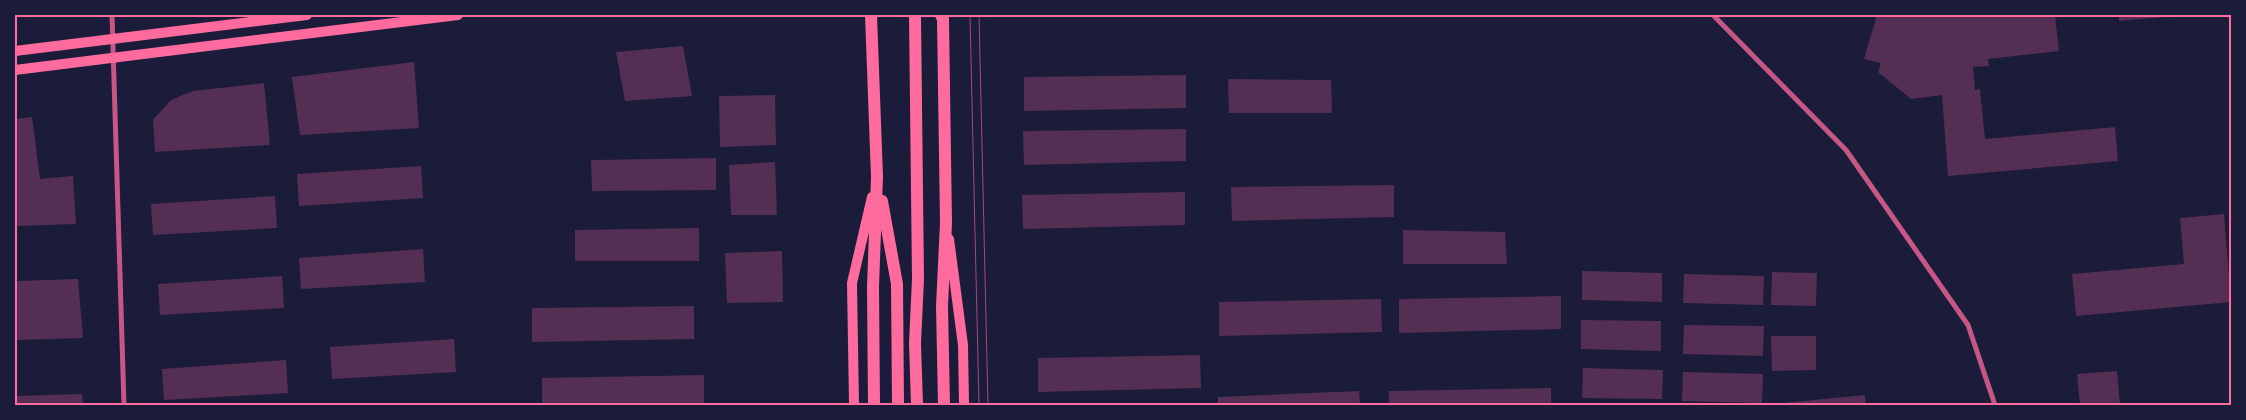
<svg xmlns="http://www.w3.org/2000/svg" width="2246" height="420" font-family="'Sofia Sans Condensed',sans-serif">
<rect width="100%" height="100%" fill="#1b1b3a"/>
<!-- building -->
<g fill="#542f53">
<path d="M1877,15h178l4,36 -71,8 1,7 -16,1 2,23 5,-1 5,50 130,-12 3,34 -170,15 -6,-81 -31,4 -33,-27 3,-9 -17,-4z"/>
<path d="M2119,15h58v1l-58,5z"/>
<path d="M683,46l9,50 -67,5 -9,-49z"/>
<path d="M414,62l5,66 -119,7 -8,-58z"/>
<path d="M1186,75v33l-162,3v-34z"/>
<path d="M1228,79l103,1 1,33h-103z"/>
<path d="M264,83l6,62 -115,7 -2,-32 18,-20 22,-9z"/>
<path d="M775,95l1,50 -56,2 -1,-51z"/>
<path d="M32,117l8,62 33,-3 3,48 -61,2v-107z"/>
<path d="M1186,129v32l-162,4 -1,-34z"/>
<path d="M716,158v32l-124,1 -1,-31z"/>
<path d="M775,162l2,53h-46l-2,-50z"/>
<path d="M421,166l2,32 -124,8 -2,-32z"/>
<path d="M1394,185v32l-162,4 -1,-34z"/>
<path d="M1185,192v33l-162,4 -1,-34z"/>
<path d="M275,196l2,32 -124,7 -2,-31z"/>
<path d="M2224,214l7,88 -155,14 -4,-42 112,-10 -4,-46z"/>
<path d="M699,228v33h-124v-31z"/>
<path d="M1403,230l102,2 2,32h-104z"/>
<path d="M423,249l2,33 -124,7 -2,-31z"/>
<path d="M782,251l1,51 -56,1 -2,-50z"/>
<path d="M1582,271l80,2v29l-80,-2z"/>
<path d="M1772,272l45,1 -1,33 -45,-1z"/>
<path d="M1684,274l80,2 -1,29 -80,-2z"/>
<path d="M282,276l2,32 -124,7 -2,-31z"/>
<path d="M78,279l5,59 -68,2v-59z"/>
<path d="M1561,296v33l-162,4v-34z"/>
<path d="M1381,299l1,33 -163,4v-34z"/>
<path d="M694,306v33l-162,3v-34z"/>
<path d="M1581,320l80,1v30l-80,-2z"/>
<path d="M1684,325l80,1 -1,30 -80,-2z"/>
<path d="M1771,336h45v34l-44,1z"/>
<path d="M454,339l2,33 -124,7 -2,-32z"/>
<path d="M1200,355l1,33 -163,4v-34z"/>
<path d="M286,360l2,33 -124,7 -2,-31z"/>
<path d="M1583,368l80,2 -1,29 -80,-1z"/>
<path d="M2117,371l3,34h-40l-3,-31z"/>
<path d="M1683,372l80,2 -1,29 -80,-2z"/>
<path d="M704,375v30h-162v-27z"/>
<path d="M1551,388v17h-162v-14z"/>
<path d="M1359,391l1,14h-142v-8z"/>
<path d="M82,394l1,11h-68v-9z"/>
<path d="M1865,395l1,10h-92v-1z"/>
</g>
<g fill="none" stroke-linecap="round" stroke-linejoin="round">
<!-- minor -->
<g stroke="#c65784" stroke-width="5">
<path d="M112,15l12,390"/>
<path d="M1713,15l133,135 122,175 27,80"/>
</g>
<!-- secondary -->
<g stroke="#ff6b9d" stroke-width="10">
<path d="M15,51l292,-36"/>
<path d="M15,70l443,-55"/>
<path d="M949,239l14,106 1,60"/>
<path d="M854,405l-2,-122 20,-86"/>
</g>
<!-- primary -->
<g stroke="#ff6b9d" stroke-width="12">
<path d="M871,15l6,162 -4,110 1,118"/>
<path d="M915,15l3,264 -3,64 2,62"/>
<path d="M941,15l2,4 3,204 -4,83 2,99"/>
<path d="M882,201l15,83 1,121"/>
</g>
<!-- tram -->
<g stroke="#a44b75" stroke-width="1">
<path d="M970,15l9,390"/>
<path d="M979,15l9,390"/>
</g>
</g>
<!-- border -->
<rect width="2246" height="420" fill="none" stroke="#1b1b3a" stroke-width="32"/>
<rect x="16" y="16" width="2214" height="388" fill="none" stroke="#ff6b9d" stroke-width="2"/>
</svg>
